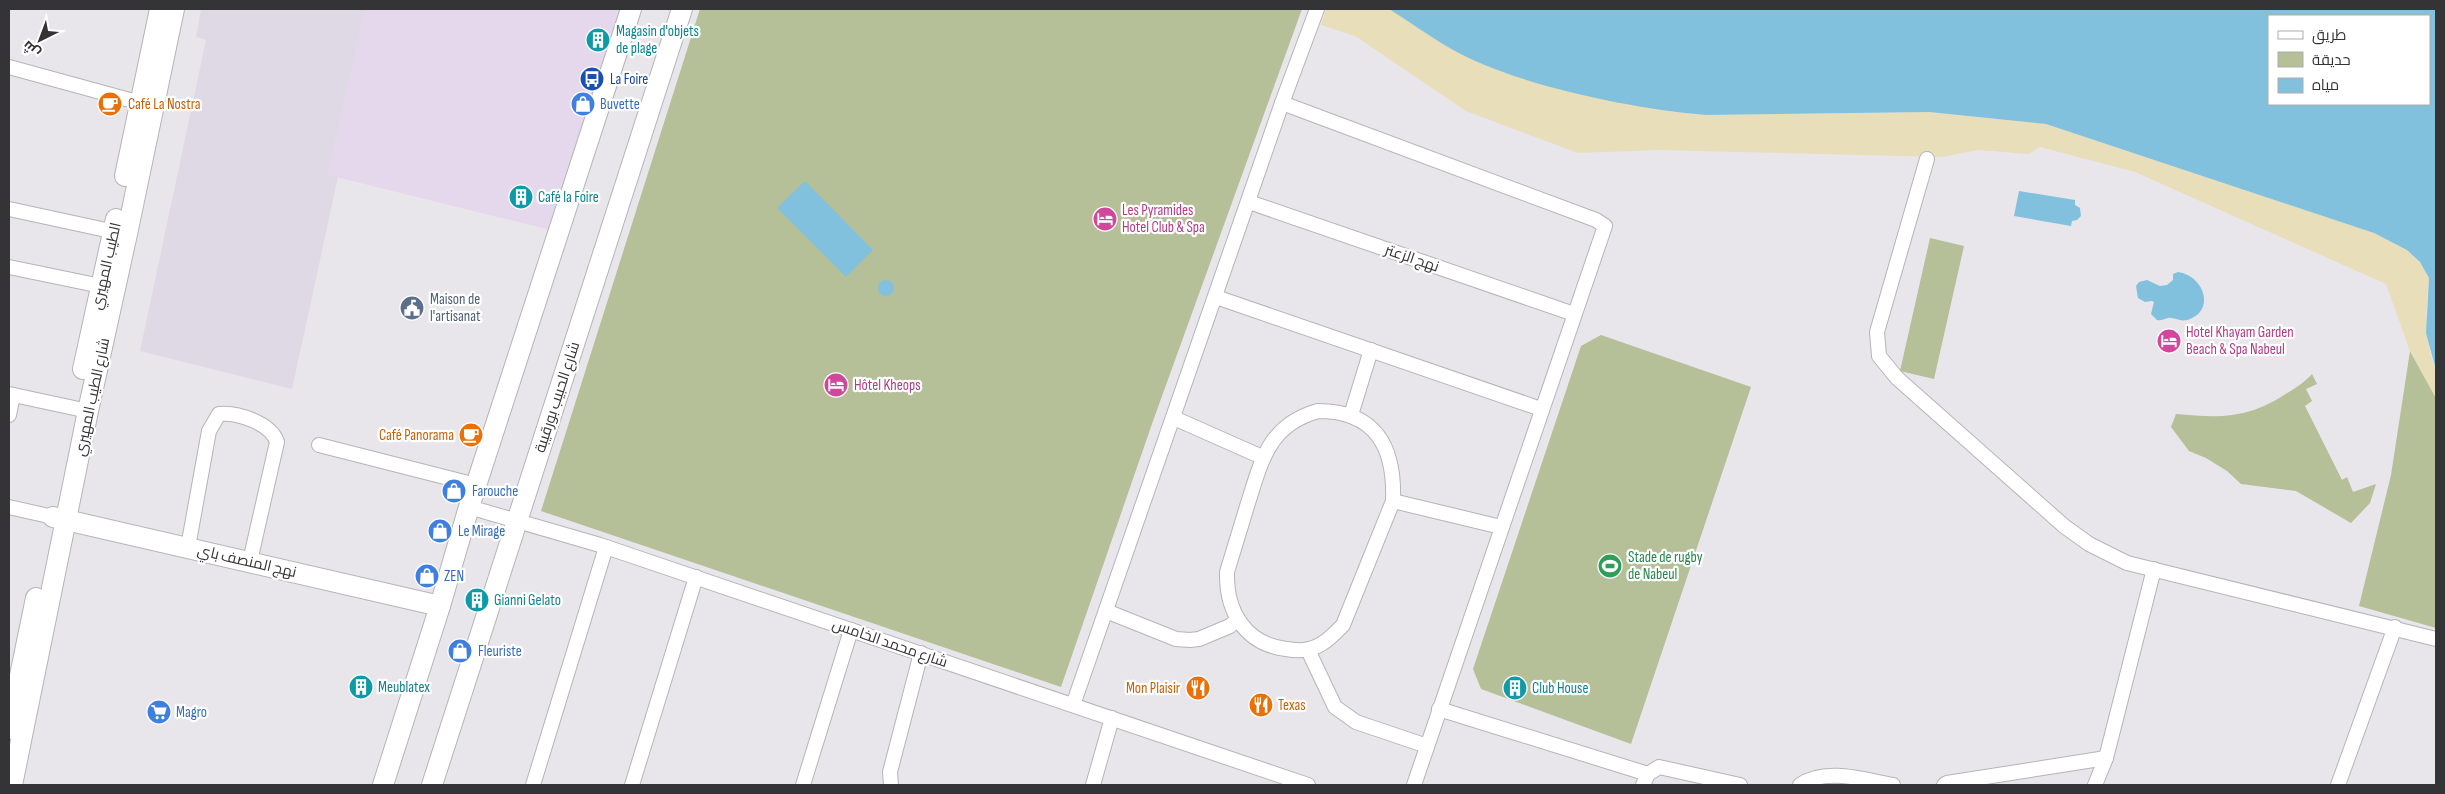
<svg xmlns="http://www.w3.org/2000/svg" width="2445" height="794" font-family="'Sofia Sans Condensed',Cairo,sans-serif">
<rect width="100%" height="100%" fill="#e8e6ea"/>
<!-- commercial -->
<path fill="#e5d8ec" d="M365,9h257l-71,221 -223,-55z"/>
<!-- built -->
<path fill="#ded9e4" d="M201,9h164l-37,166 10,2 -46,212 -152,-38 66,-311 -10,-3z"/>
<!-- green -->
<g fill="#b5bf98">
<path d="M700,9h602l-149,412 -92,266 -520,-176z"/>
<path d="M1930,238l34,8 -30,133 -34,-8z"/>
<path d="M1601,335l150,52 -120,357 -150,-55 -8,-20 108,-323z"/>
<path d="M2410,351l26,47v230l-77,-22 32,-131z"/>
<path d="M2312,374l5,10 -11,5 6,12 -7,5 37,74 5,-3 6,15 23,-8 -6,19 -19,20 -55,-32 -55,-7 -14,-13 -21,-13 -17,-7 -18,-24 5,-13c42,4 71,5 108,-19 10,-6 20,-12 28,-21z"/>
</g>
<!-- sand -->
<path fill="#e8deb9" d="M1326,9h63l84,51 98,31 102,21 33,3 223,-3 117,12 328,109 33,17 13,12 9,16 -3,36 4,39 6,17v28l-26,-47 -24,-67 -251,-112 -95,-25 -11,7 -51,-4 -36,7 -283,-7 -81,3 -112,-42 -111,-75 -34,-11z"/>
<!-- water -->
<g fill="#82c1dd" fill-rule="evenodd">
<path d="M1389,9h1047v361l-10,-37 3,-55 -9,-16 -13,-12 -33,-17 -328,-109 -117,-12 -223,3c-70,-6 -169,-26 -233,-55 -29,-13 -57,-34 -84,-51zM2269,16h160v88h-160z"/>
<path d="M805,181l68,69 -27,27 -69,-69z"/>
<path d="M2019,191l56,9v5l5,3 1,8 -4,4 -5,1 -1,5 -57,-10z"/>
<path d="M2178,272c27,4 38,40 9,48 -7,2 -13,-3 -19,-2 -5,1 -6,3 -11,2l-6,-6 3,-12 -2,-1 -7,1 -7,-4 -2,-12 3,-4 8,-2 13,6 7,-1 6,-5v-6z"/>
<circle cx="886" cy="288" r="8"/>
</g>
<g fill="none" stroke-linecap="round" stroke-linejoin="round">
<defs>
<g id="street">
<path d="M9,67l139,38"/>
<path d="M1282,103l314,117 9,6 -191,559"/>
<path d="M1927,159l-50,173 2,24 18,22 167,148 25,18 38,19 309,76"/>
<path d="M1249,202l325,112"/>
<path d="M9,209l111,24"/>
<path d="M9,267l92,19"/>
<path d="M1216,297l325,112"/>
<path d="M9,394l79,17"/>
<path d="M1318,411c58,0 77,36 75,90l-50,124c-10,10 -20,21 -34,24 -7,2 -17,1 -23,0 -41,-5 -60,-38 -59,-77 7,-23 14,-46 21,-69 14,-44 21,-78 70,-92z"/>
<path d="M9,415l4,-20"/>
<path d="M1351,415l20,-65"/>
<path d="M1174,418l88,39"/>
<path d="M319,445l157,40"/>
<path d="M1393,501l108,26"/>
<path d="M9,507l44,10"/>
<path d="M469,507l131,38 708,240"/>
<path d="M188,547l21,-116 10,-17c18,-2 52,9 58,28l-27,119"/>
<path d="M1106,611l70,28 14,1 9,-1 31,-13 8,-7"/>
<path d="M1308,650l27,57 21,15 71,24"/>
<path d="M1073,705l209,-602 35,-94"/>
<path d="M1439,709l209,65"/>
<path d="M533,785l73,-238"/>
<path d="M632,785l64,-208"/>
<path d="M803,785l48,-155"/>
<path d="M891,785l-1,-13 31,-119"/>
<path d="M1093,785l19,-67"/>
<path d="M1643,785l5,-11 11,-7 81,18"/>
<path d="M1800,785c25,-18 65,-5 93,0"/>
<path d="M1944,785l3,-2 159,-25"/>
<path d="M2095,785l11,-27 48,-189"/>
<path d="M2338,785l57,-158"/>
</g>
<g id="secondary">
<path d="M125,176l35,-167"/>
<path d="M83,369l33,-150"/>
<path d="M53,517l387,89"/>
<path d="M9,729l27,-131"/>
<path d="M12,785l76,-374 39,-177 47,-225"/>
<path d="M383,785l57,-179 29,-99 162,-498"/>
<path d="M432,785l250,-776"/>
</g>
</defs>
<!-- street casing -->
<use href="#street" stroke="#b5b4b8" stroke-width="16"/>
<!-- secondary casing -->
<use href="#secondary" stroke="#b5b4b8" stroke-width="22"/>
<!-- street -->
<use href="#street" stroke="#fff" stroke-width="14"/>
<!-- secondary -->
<use href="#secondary" stroke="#fff" stroke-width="20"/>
</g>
<!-- icons -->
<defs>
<symbol id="building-disc" viewBox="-11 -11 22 22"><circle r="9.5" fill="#0f9aa8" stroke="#fff"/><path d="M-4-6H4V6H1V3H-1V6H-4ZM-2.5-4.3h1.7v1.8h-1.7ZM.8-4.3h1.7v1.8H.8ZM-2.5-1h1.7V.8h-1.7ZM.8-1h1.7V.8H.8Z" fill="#fff"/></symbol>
<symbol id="bus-disc" viewBox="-11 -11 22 22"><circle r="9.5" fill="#1a4fb4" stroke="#fff"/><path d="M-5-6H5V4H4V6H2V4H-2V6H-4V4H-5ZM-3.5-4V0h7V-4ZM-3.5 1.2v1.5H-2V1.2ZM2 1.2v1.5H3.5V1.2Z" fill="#fff"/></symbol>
<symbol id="cafe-disc" viewBox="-11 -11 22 22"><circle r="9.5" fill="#e8710a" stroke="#fff"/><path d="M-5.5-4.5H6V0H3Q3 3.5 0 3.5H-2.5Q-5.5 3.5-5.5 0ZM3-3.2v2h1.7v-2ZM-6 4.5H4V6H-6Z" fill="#fff"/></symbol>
<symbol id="shop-disc" viewBox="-11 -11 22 22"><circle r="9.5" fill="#3f7fe0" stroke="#fff"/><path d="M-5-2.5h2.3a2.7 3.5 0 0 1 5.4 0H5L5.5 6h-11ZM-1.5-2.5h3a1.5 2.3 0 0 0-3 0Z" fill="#fff"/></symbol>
<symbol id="hotel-disc" viewBox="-11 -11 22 22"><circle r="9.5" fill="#d1479c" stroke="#fff"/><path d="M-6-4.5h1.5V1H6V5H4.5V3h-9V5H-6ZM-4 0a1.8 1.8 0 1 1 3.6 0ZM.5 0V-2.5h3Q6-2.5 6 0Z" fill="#fff"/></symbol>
<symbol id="civic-disc" viewBox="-11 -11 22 22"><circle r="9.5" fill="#5c6f8a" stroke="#fff"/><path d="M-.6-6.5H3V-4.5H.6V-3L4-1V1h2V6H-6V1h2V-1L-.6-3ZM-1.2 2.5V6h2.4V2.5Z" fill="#fff"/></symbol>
<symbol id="stadium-disc" viewBox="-11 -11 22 22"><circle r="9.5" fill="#2e9e5b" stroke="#fff"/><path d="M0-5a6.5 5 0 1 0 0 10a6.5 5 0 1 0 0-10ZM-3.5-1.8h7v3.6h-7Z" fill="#fff"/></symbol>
<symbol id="restaurant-disc" viewBox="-11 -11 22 22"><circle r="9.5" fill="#e8710a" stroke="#fff"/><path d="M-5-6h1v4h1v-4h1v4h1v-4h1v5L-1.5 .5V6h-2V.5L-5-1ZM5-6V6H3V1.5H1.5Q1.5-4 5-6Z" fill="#fff"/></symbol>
<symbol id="supermarket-disc" viewBox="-11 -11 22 22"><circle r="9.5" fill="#3f7fe0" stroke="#fff"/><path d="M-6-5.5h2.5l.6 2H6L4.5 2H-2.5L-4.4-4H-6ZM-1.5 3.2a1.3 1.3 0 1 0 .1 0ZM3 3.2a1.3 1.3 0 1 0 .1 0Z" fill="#fff"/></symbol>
</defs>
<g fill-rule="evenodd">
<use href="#building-disc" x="584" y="26" width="28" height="28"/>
<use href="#bus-disc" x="578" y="65" width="28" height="28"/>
<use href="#cafe-disc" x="96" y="90" width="28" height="28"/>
<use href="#shop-disc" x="569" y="90" width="28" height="28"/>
<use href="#building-disc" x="507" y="183" width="28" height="28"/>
<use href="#hotel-disc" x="1091" y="205" width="28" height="28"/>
<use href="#civic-disc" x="398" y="294" width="28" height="28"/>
<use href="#hotel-disc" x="2155" y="327" width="28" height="28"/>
<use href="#hotel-disc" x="822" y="371" width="28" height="28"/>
<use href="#cafe-disc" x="457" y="421" width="28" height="28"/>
<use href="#shop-disc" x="440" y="477" width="28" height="28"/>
<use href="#shop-disc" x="426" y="517" width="28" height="28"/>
<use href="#stadium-disc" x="1596" y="552" width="28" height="28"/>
<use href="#shop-disc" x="413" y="562" width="28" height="28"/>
<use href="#building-disc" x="463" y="586" width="28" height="28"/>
<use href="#shop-disc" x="446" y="637" width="28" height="28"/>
<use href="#building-disc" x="347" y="673" width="28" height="28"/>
<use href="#restaurant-disc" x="1184" y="674" width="28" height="28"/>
<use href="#building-disc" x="1501" y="674" width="28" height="28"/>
<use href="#restaurant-disc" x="1247" y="691" width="28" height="28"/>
<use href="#supermarket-disc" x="145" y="698" width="28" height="28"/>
</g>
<g text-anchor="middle" stroke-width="4.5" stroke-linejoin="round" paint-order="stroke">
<!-- culture labels -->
<g font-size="15" fill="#0d838f" stroke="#fff" text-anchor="start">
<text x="616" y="36">Magasin d'objets<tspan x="616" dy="17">de plage</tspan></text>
<text x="538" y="202">Café la Foire</text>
<text x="494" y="605">Gianni Gelato</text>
<text x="378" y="692">Meublatex</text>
<text x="1532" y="693">Club House</text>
</g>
<!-- transit labels -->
<g font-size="15" fill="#164399" stroke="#fff" text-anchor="start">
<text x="610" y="84">La Foire</text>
</g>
<!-- food labels -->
<g font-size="15" fill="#c56008" stroke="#fff" text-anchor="start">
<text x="128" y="109">Café La Nostra</text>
<text x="454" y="440" text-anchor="end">Café Panorama</text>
<text x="1180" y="693" text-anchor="end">Mon Plaisir</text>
<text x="1278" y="710">Texas</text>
</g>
<!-- shop labels -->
<g font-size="15" fill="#366cbe" stroke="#fff" text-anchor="start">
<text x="600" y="109">Buvette</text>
<text x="472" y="496">Farouche</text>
<text x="458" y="536">Le Mirage</text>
<text x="444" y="581">ZEN</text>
<text x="478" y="656">Fleuriste</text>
<text x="176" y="717">Magro</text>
</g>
<!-- hotel labels -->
<g font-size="15" fill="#b23c85" stroke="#fff" text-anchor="start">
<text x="1122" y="215">Les Pyramides<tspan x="1122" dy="17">Hotel Club &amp; Spa</tspan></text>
<text x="2186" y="337">Hotel Khayam Garden<tspan x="2186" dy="17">Beach &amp; Spa Nabeul</tspan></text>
<text x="854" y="390">Hôtel Kheops</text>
</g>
<!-- street labels -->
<g font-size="15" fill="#343335" stroke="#fff">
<text transform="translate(1412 258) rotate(19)" y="5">نهج الزعتر</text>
<text transform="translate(106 266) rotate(-77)" y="5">الطيب المهيري</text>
<text transform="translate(92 397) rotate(-78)" y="5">شارع الطيب المهيري</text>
<text transform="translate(557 397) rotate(-72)" y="5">شارع الحبيب بورقيبة</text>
<text transform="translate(247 561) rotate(13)" y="5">نهج المنصف باي</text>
<text transform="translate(890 643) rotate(19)" y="5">شارع محمد الخامس</text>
</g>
<!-- service labels -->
<g font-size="15" fill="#4e5e75" stroke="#fff" text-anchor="start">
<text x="430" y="304">Maison de<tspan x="430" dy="17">l'artisanat</tspan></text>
</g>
<!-- leisure labels -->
<g font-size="15" fill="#27864d" stroke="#fff" text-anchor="start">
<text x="1628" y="562">Stade de rugby<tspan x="1628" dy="17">de Nabeul</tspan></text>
</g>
</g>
<!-- border -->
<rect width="2445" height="794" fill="none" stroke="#343335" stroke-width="20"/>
<!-- legend -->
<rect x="2268" y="15" width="162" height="90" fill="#ffffff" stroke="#aeadae"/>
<rect x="2278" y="31" width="25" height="8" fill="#ffffff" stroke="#aeadae"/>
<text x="2312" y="40" font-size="15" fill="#343335">طريق</text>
<rect x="2278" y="52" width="25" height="15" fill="#b5bf98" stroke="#aeadae"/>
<text x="2312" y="65" font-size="15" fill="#343335">حديقة</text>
<rect x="2278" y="78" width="25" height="15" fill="#82c1dd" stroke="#aeadae"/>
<text x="2312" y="90" font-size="15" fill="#343335">مياه</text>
<!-- north arrow -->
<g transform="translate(40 40) rotate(222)" stroke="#ffffff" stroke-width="4" paint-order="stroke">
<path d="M0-4L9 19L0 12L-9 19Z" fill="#343335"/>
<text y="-8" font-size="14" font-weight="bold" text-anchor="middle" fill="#343335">ش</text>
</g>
</svg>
